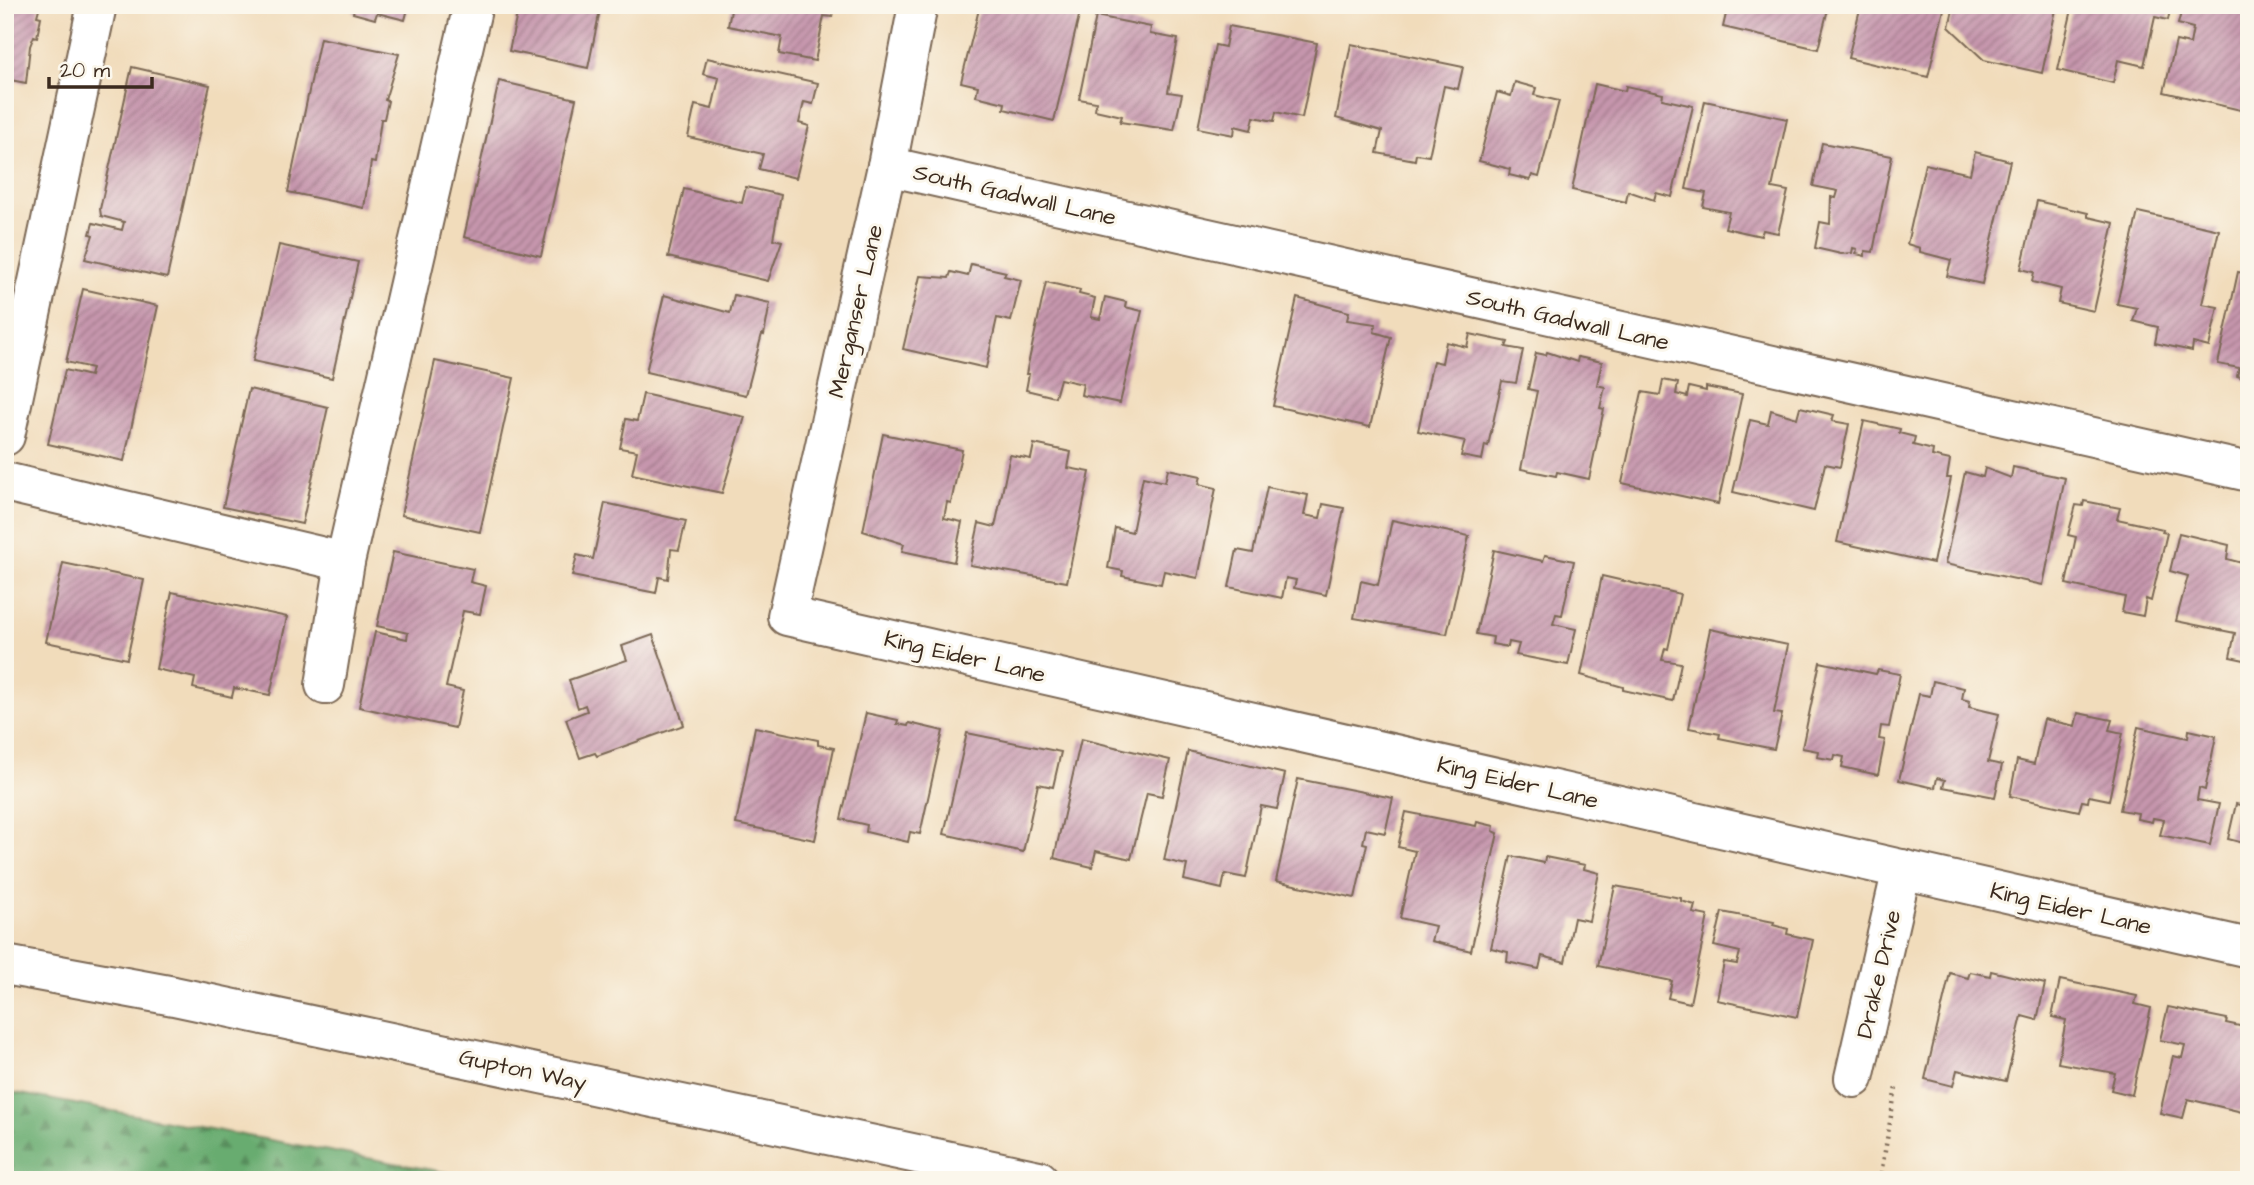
<svg xmlns="http://www.w3.org/2000/svg" width="2254" height="1185" font-family="'Architects Daughter',sans-serif">
<defs>
<pattern id="forest-firs" width="22" height="20" patternUnits="userSpaceOnUse" patternTransform="scale(1.75)"><rect width="22" height="20" fill="#68ac6f"/><path d="M5 1l3.5 6h-7zM16 11l3.5 6h-7z" fill="#578c5b"/></pattern>
<pattern id="building-hatch" width="6" height="6" patternUnits="userSpaceOnUse" patternTransform="scale(1.75)"><rect width="6" height="6" fill="#c696ad"/><path d="M-1 1l2-2M0 6l6-6M5 7l2-2" fill="none" stroke="#a27b8c"/></pattern>
</defs>
<rect width="100%" height="100%" fill="#fbf7ec"/>
<filter id="ink" filterUnits="userSpaceOnUse"><feTurbulence type="fractalNoise" baseFrequency=".0143" numOctaves="2"/><feDisplacementMap in="SourceGraphic" scale="14" xChannelSelector="R" yChannelSelector="G"/><feConvolveMatrix kernelMatrix="1 2 1 2 8 2 1 2 1" color-interpolation-filters="sRGB"/></filter>
<filter id="wash" filterUnits="userSpaceOnUse"><feTurbulence type="fractalNoise" baseFrequency=".00686" numOctaves="4" result="noise"/><feDisplacementMap in="SourceGraphic" scale="28" xChannelSelector="R" yChannelSelector="G"/><feGaussianBlur stdDeviation="1.57" result="paint"/><feColorMatrix in="noise" values="0 0 0 0 0 0 0 0 0 0 0 0 0 0 0 0 0 1.4 0 .05"/><feComposite in="paint" operator="in"/></filter>
<g filter="url(#wash)">
<rect width="100%" height="100%" fill="#f1dcbb"/>
<!-- forest -->
<path fill="url(#forest-firs)" stroke="#526b46" stroke-width="2" d="M5,1091l481,89h-481z"/>
<g id="blocks">
<!-- building -->
<g fill="url(#building-hatch)">
<path d="M5,5h35l-3,11 4,1 -4,20 -3,-1 -4,10 -4,37 -21,-4z"/>
<path d="M348,5h61l-4,15 -28,-7 -2,6 -22,-6 1,-5z"/>
<path d="M519,5h82l-13,63 -79,-17z"/>
<path d="M732,5h102l-2,12 -8,-1 -9,45 -36,-7 3,-17 -54,-11z"/>
<path d="M980,5h73l27,7 -26,109 -50,-12 1,-6 -29,-7 2,-10 -17,-4z"/>
<path d="M1728,5h101l-11,44 -95,-22z"/>
<path d="M1861,5h84l-17,72 -80,-19z"/>
<path d="M1954,5h103l-15,68 -58,-13 -35,-33z"/>
<path d="M2073,5h98l-3,15 -13,-3 -11,49 -26,-6 -5,23 -55,-13z"/>
<path d="M2183,5h66v107l-85,-20 12,-51 14,3 3,-16 -15,-4z"/>
<path d="M1096,16l55,11 -1,7 28,5 -10,53 14,2 -8,36 -54,-8 2,-6 -27,-6 1,-8 -17,-3z"/>
<path d="M1229,26l88,17 -15,75 -26,-6 -2,9 -20,-4 -3,13 -16,-4 -1,9 -36,-7 17,-83 10,2z"/>
<path d="M320,38l79,16 -14,46 3,1 -4,18h-3l-6,44 -4,-1 -7,46 -76,-16z"/>
<path d="M1351,44l112,23 -5,22 -14,-3 -15,70 -13,-2 -1,6 -38,-7 5,-22 -46,-13z"/>
<path d="M707,58l111,25 -5,21 -9,-2 -5,21 10,3 -13,52 -37,-9 4,-15 -75,-17 7,-32 17,4 7,-31 -16,-4z"/>
<path d="M132,67l78,18 -43,193 -82,-19 8,-24 -3,-1 3,-11 29,7 2,-8 -23,-6 -1,-7z"/>
<path d="M499,81l77,18 -35,157 -77,-19z"/>
<path d="M1515,82l21,6 -2,7 25,6 -20,76 -7,-2 -2,5 -21,-5 1,-6 -31,-8 18,-69 14,4z"/>
<path d="M1595,84l30,7 1,-5 37,8 -1,5 31,7 -21,91 -16,-4 -2,7 -26,-9 -2,11 -54,-12z"/>
<path d="M1705,101l82,18 -15,69 16,3 -10,42 -15,-3 -2,6 -36,-8 4,-16 -26,-5 3,-14 -20,-4z"/>
<path d="M5,133l7,1 -6,25h-1z"/>
<path d="M1822,143l70,13 -19,96 -8,-1v5l-9,-2 1,-5 -4,-1 -1,5 -11,1 -26,-6 5,-26 10,2 1,-27 5,1 2,-7 -25,-5z"/>
<path d="M1975,152l35,9 -28,123 -35,-8 4,-16 -31,-8v-4l-13,-4 18,-80 45,10z"/>
<path d="M746,187l35,8 -8,44 9,2 -14,40 -100,-24 16,-68 58,14z"/>
<path d="M2037,201l51,12v4l26,6 -20,88 -36,-8 3,-14 -29,-7 2,-10 -13,-3z"/>
<path d="M2138,212l81,18 -17,74 16,3 -9,40 -16,-4 -1,8 -37,-8 3,-16 -25,-6 4,-13 -20,-4z"/>
<path d="M279,245l79,17 -26,116 -79,-17z"/>
<path d="M971,264l35,8 -2,4 17,4 -10,41 -14,-3 -11,50 -83,-19 17,-73 29,2 2,-6 17,4z"/>
<path d="M2238,272l11,2v107l-12,-5 2,-8 -21,-4z"/>
<path d="M1046,282l34,8 -1,4 16,4 -4,19 9,2 5,-22 21,5 -1,5 17,4 -22,92 -39,-8 2,-11 -23,-5 -5,18 -29,-7 3,-16h-3z"/>
<path d="M83,289l75,17 -34,155 -76,-17 17,-74 25,6 2,-8 -26,-6z"/>
<path d="M664,295l66,18 4,-18 36,8 -6,32 -2,-1 -16,61 -100,-23z"/>
<path d="M1297,298l52,14 -2,8 29,4 -2,8 17,5 -21,90 -97,-21z"/>
<path d="M1470,334l38,8 -2,5 17,3 -7,33 -14,-2 -14,65 -3,-1 -3,15 -21,-4 4,-15 -47,-10 15,-70 9,2 4,-21 21,5z"/>
<path d="M1547,352l30,10 1,-5 24,5 -5,23 8,2 -5,21 4,1 -15,70 -32,-7 -1,4 -35,-7 16,-78 -9,-2 8,-36 10,2z"/>
<path d="M435,361l79,17 -34,154 -79,-17z"/>
<path d="M1663,380l15,3 -2,11 11,3 2,-10 17,4v-4l36,7 -24,110 -96,-21 20,-91 18,3z"/>
<path d="M249,389l79,18 -26,117 -79,-17z"/>
<path d="M643,394l102,23 -23,76 -90,-19 5,-23 -17,-3 6,-29 11,2z"/>
<path d="M1800,407l34,8 -2,6 17,3 -9,43 -15,-3 -11,47 -81,-19 17,-72 18,4 3,-14 26,8z"/>
<path d="M1864,421l36,8 -1,4 16,4 -2,8 20,5 -1,6 18,4 -3,18h4l-18,85 -96,-21z"/>
<path d="M883,434l79,16 -11,53 -4,-1 -3,16 18,4 -8,40 -52,-11 2,-7 -41,-13z"/>
<path d="M1034,444l37,8 -3,16 22,4 -23,110 -97,-17 9,-42 16,4 15,-72 21,4z"/>
<path d="M2013,467l52,11 -22,107 -98,-21 20,-92 18,5 2,-9 26,10z"/>
<path d="M1168,469l33,7 -2,8 17,4 -18,90 -34,-7 -3,13 -39,-8 1,-5 -15,-3 7,-40 17,4 11,-55 22,5z"/>
<path d="M1267,487l41,8 -4,20 16,3 3,-14 21,4 -18,87 -32,-7 2,-8 -10,-2 -4,20 -53,-11 8,-37 16,3z"/>
<path d="M2084,501l36,7 -3,11 46,10 -1,3 5,1 -16,68 -5,-2 -3,17 -21,-4 3,-15 -59,-13 10,-47 -8,-2 8,-30 7,1z"/>
<path d="M605,503l81,18 -7,29 -8,-1 -3,30 -9,-2 -3,16 -84,-17 5,-21 16,4z"/>
<path d="M1392,520l77,16 -22,98 -93,-16 7,-37 17,4z"/>
<path d="M2179,533l50,12 -2,14 15,4 2,-10 5,1v107l-19,-4 5,-24 -59,-12 12,-45 -18,-5z"/>
<path d="M1494,550l49,11 2,-6 29,6 -12,54 -6,-1 -3,10 23,5 -8,36 -52,-10 3,-11 -10,-2 -1,5 -16,-3 1,-7 -17,-3z"/>
<path d="M393,552l80,17 -3,13 16,4 -6,28 -17,-3 -17,76 17,4 -8,37 -96,-21 16,-75 32,7 1,-6 -31,-7z"/>
<path d="M63,563l81,17 -17,79 -81,-17z"/>
<path d="M1602,576l78,18 -12,55 -3,-1 -3,12 19,3 -8,38 -50,-11v-3l-42,-12z"/>
<path d="M172,592l115,25 -17,78 -36,-7 -2,9 -39,-9 2,-10 -39,-9z"/>
<path d="M1710,629l78,16 -14,68 8,1 -8,35 -55,-11 1,-4 -31,-6z"/>
<path d="M653,635l31,90 -87,31 -2,-3 -15,5 -14,-39 21,-8 -2,-6 -7,3 -9,-28 58,-20 -5,-14z"/>
<path d="M1820,662l56,12 2,-4 22,4 -11,53 -8,-1 -2,13 6,1 -7,35 -36,-8 2,-10 -9,-2 -1,5 -17,-3 1,-6 -16,-3z"/>
<path d="M1933,681l31,7 -2,11 8,2 -1,6 30,7 -11,48 14,3 -7,32 -52,-10 2,-7 -8,-2 -2,10 -36,-8 20,-86 11,2z"/>
<path d="M866,713l32,7 -1,4 11,2 1,-3 34,8 -23,103 -10,-2 -2,10 -42,-10 1,-7 -26,-6z"/>
<path d="M2078,713l34,7 -3,10 14,3 -14,67 -20,-4 -1,6 -6,-1 -3,10 -69,-15 7,-36 17,4 10,-45 31,7z"/>
<path d="M755,727l63,13v5l16,3 -19,92 -79,-16z"/>
<path d="M2138,727l50,11 1,-8 27,6 -11,54 -6,-2 -2,12 22,4 -9,41 -50,-10 4,-15 -11,-2 -1,4 -15,-3 1,-6 -18,-3z"/>
<path d="M967,733l94,19 -8,35 -15,-3 -15,68 -79,-18z"/>
<path d="M1081,739l89,21 -8,36 -15,-3 -16,66 -35,-8 -4,16 -38,-9z"/>
<path d="M1188,751l97,23 -8,35 -16,-3 -15,72 -21,-4 -3,15 -38,-9 3,-15 -23,-5z"/>
<path d="M1298,779l95,19 -8,35 -19,-4 -3,14 4,1 -12,54 -79,-17z"/>
<path d="M2236,804l13,3v43l-6,-2 1,-5 -16,-4z"/>
<path d="M1406,812l70,14 1,-4 17,4 -1,5 5,2 -27,118 -40,-10 4,-15 -35,-8 15,-67 -17,-4z"/>
<path d="M1511,856l33,7 1,-6 40,8 -1,4 15,4 -10,48 -15,-3 -9,44 -23,-6 -3,13 -32,-7 1,-10 -17,-4z"/>
<path d="M1615,886l66,12v3l14,4 -2,8 15,3 -18,87 -22,-5 4,-17 -74,-15z"/>
<path d="M1722,912l52,10 -1,3 15,4 -1,5 26,6 -16,77 -80,-17 7,-38 13,2 3,-12 -26,-6z"/>
<path d="M1991,971l54,13 -8,36 -15,-4 -16,65 -49,-11 -4,16 -28,-7 25,-106 18,5 2,-6 20,4z"/>
<path d="M2060,980l77,16 -2,8 16,4 -19,87 -21,-5 4,-17 -57,-10 8,-43 -14,-3z"/>
<path d="M2168,1007l59,12 -1,4 18,4 -2,5 7,1v49l-7,30 -54,-13 -5,19 -23,-5 13,-57 9,2 3,-13 -25,-5z"/>
</g>
</g>
</g>
<g filter="url(#ink)">
<use href="#blocks" fill-opacity="0" stroke="#7b6855" stroke-width="2"/>
<g fill="none" stroke-linecap="round" stroke-linejoin="round">
<defs>
<g id="minor">
<path d="M918,5l-31,161 -100,450 1462,332"/>
<path d="M887,166l1362,306"/>
<path d="M5,436l92,-431"/>
<path d="M5,482l340,80"/>
<path d="M325,685l20,-123 128,-557"/>
<path d="M5,965l169,31 865,184"/>
<path d="M1854,1078l48,-209"/>
</g>
</defs>
<!-- minor casing -->
<use href="#minor" stroke="#7b6855" stroke-width="42"/>
<!-- path -->
<path stroke="#7b6855" stroke-width="4.5" stroke-dasharray="2 5" stroke-linecap="butt" d="M1880,1180l16,-93"/>
<!-- minor -->
<use href="#minor" stroke="#fff" stroke-width="38"/>
</g>
</g>
<g text-anchor="middle" stroke-width="6" stroke-linejoin="round" paint-order="stroke">
<!-- street labels -->
<g font-size="23" fill="#3b2a1e" stroke="#fbf7ec">
<text transform="translate(1015 194) rotate(13)" y="8">South Gadwall Lane</text>
<text transform="translate(855 311) rotate(-77)" y="8">Merganser Lane</text>
<text transform="translate(1568 319) rotate(13)" y="8">South Gadwall Lane</text>
<text transform="translate(965 656) rotate(13)" y="8">King Eider Lane</text>
<text transform="translate(1518 782) rotate(13)" y="8">King Eider Lane</text>
<text transform="translate(2071 908) rotate(13)" y="8">King Eider Lane</text>
<text transform="translate(1878 974) rotate(-77)" y="8">Drake Drive</text>
<text transform="translate(523 1069) rotate(12)" y="8">Gupton Way</text>
</g>
</g>
<!-- margin -->
<rect width="2254" height="1185" fill="none" stroke="#fbf7ec" stroke-width="28"/>
<!-- scale -->
<path d="M49 77v10h103v-10" fill="none" stroke="#3b2a1e" stroke-width="3.5"/>
<text x="60" y="77" font-size="21" fill="#3b2a1e" stroke="#fbf7ec" stroke-width="5" paint-order="stroke">20 m</text>
</svg>
